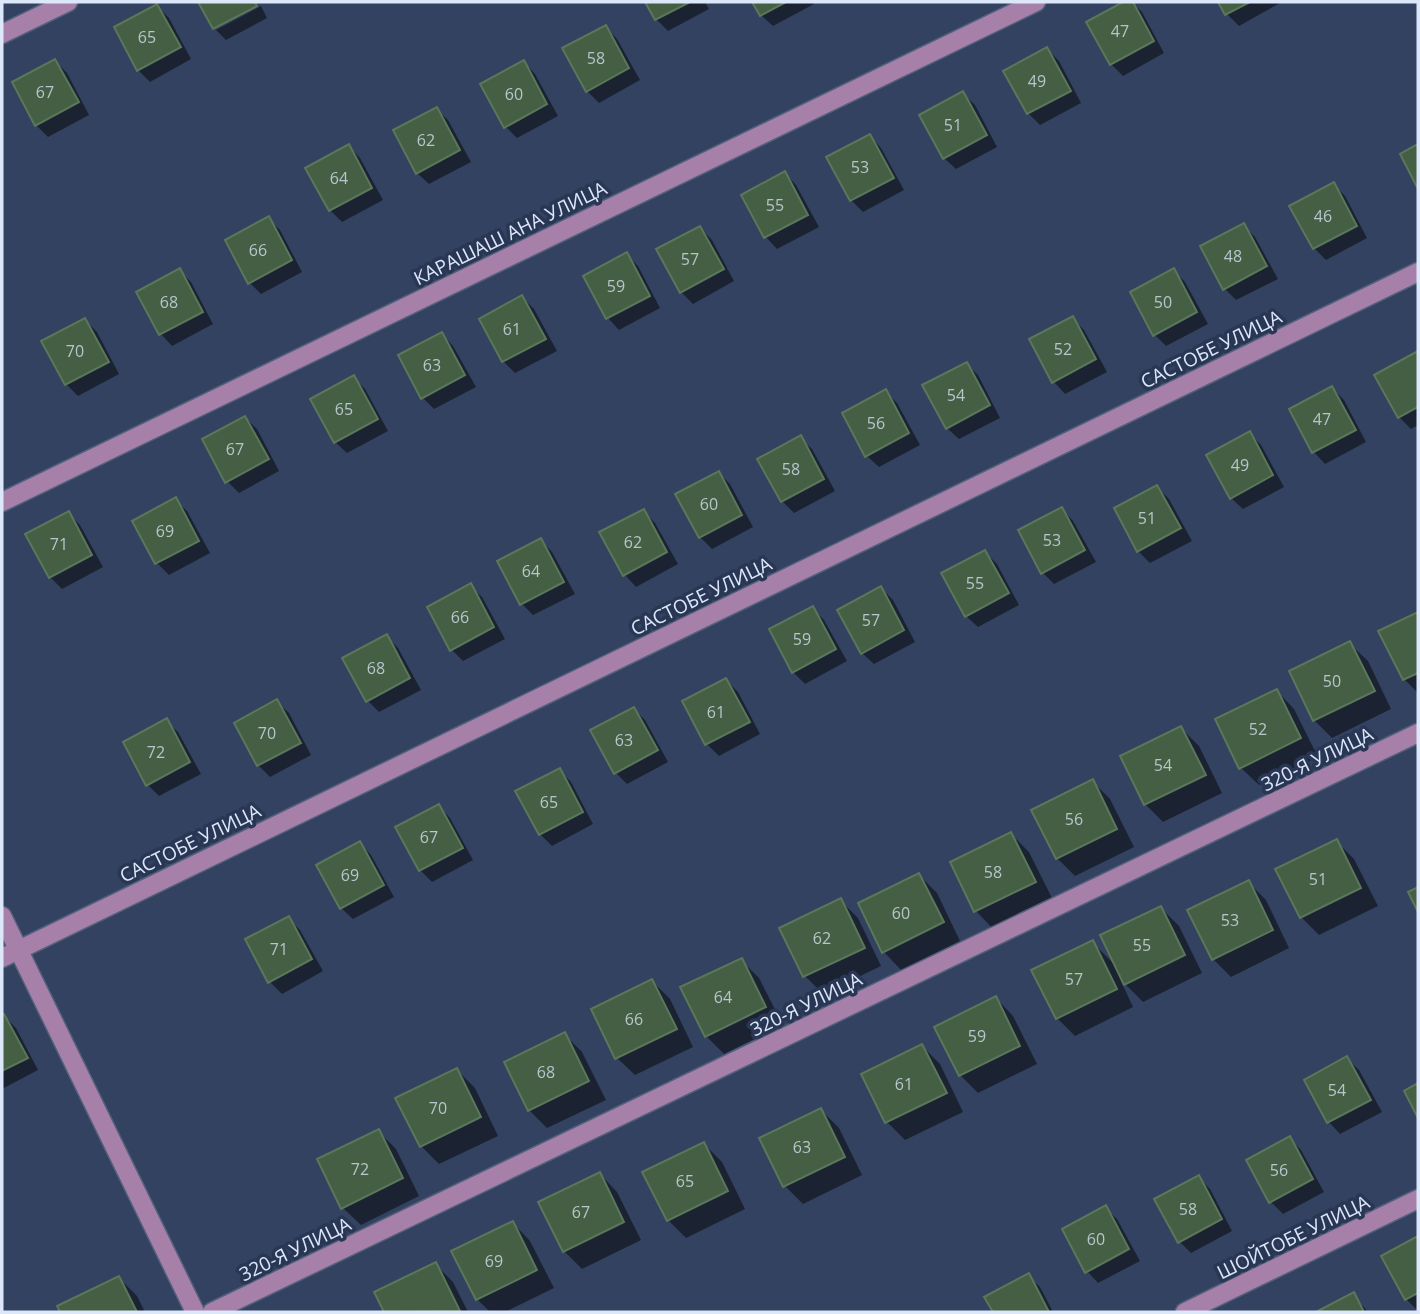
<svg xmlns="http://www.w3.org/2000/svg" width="1420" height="1314" font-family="'Open Sans',sans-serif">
<rect width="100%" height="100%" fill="#334260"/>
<!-- shadow -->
<g fill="#0007">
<path d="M647,2h58l4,7 -41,22 -12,-12z"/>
<path d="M754,2h58l2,2 -41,22 -12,-11z"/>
<path d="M1127,2h5l10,10 22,41 -41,23 -12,-12 -22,-42z"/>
<path d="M1220,2h59l1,1 -41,23 -12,-12z"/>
<path d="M157,6l12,12 22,41 -41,23 -12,-12z"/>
<path d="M261,6l6,12 -41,22 -10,-10z"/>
<path d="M606,27l11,12 23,41 -41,23 -12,-12z"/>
<path d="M1047,49l12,12 22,42 -41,22 -12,-12z"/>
<path d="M55,61l12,12 22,42 -41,22 -12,-12z"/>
<path d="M524,62l11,12 23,42 -41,22 -12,-12z"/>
<path d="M963,94l12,11 22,42 -41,22 -12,-11z"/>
<path d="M436,109l12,11 23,42 -42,22 -12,-11z"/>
<path d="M870,136l11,12 23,42 -41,22 -12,-12z"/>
<path d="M349,146l11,12 23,42 -41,22 -12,-12z"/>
<path d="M785,173l11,12 23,42 -42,22 -11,-12 -23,-41z"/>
<path d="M1333,184l12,12 22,42 -41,22 -12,-12 -22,-41z"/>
<path d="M268,218l12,12 22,42 -41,22 -11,-11z"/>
<path d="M1243,225l12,12 23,42 -42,21 -11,-11z"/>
<path d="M700,228l12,12 22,41 -41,23 -12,-12z"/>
<path d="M626,254l12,12 22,42 -41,22 -11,-12 -23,-41z"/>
<path d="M179,270l12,12 22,42 -41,22 -11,-12 -23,-42z"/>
<path d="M1173,270l12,12 23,42 -42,22 -11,-11z"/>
<path d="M522,297l12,12 23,42 -42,22 -12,-12 -22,-42z"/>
<path d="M1072,318l12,12 23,42 -42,22 -11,-12z"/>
<path d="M85,320l12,12 22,42 -41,22 -12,-12z"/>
<path d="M442,334l11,12 23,41 -42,22 -11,-11z"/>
<path d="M1418,353v72l-7,4 -12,-12 -22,-41z"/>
<path d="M966,364l12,11 22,43 -41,21 -12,-11z"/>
<path d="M354,378l11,11 23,42 -41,22 -12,-11z"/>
<path d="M1332,388l12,12 22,42 -41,22 -11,-12 -23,-42z"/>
<path d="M886,392l11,11 23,42 -41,22 -12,-11z"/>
<path d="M245,418l12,11 22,42 -40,22 -12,-12z"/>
<path d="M1250,434l11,11 23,42 -41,22 -12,-11z"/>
<path d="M800,438l12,11 23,42 -41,22 -12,-12z"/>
<path d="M719,473l11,11 23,43 -41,22 -12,-12z"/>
<path d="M1157,487l12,12 23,42 -42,22 -12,-12z"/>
<path d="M175,500l12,11 23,42 -41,22 -12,-12 -23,-42z"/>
<path d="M1062,509l11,12 23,41 -42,22 -11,-11z"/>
<path d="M643,511l12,12 23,41 -42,23 -11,-12z"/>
<path d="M68,513l12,12 23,42 -41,22 -12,-12z"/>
<path d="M541,540l11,12 23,42 -42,21 -11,-11z"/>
<path d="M985,552l12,12 22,41 -41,22 -12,-11z"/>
<path d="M470,586l12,11 23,42 -42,22 -11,-11z"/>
<path d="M881,588l12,12 22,42 -41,22 -12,-11z"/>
<path d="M812,608l12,12 23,41 -42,23 -12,-12z"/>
<path d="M1418,613v80l-14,-14 -23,-47z"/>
<path d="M386,636l12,12 23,42 -42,22 -11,-11z"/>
<path d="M1350,644l18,17 23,48 -59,29 -18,-18z"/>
<path d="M726,680l12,12 22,42 -41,22 -12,-12 -22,-42z"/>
<path d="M1277,691l17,18 24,48 -59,28 -18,-17z"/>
<path d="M277,702l12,11 22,42 -41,22 -12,-12z"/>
<path d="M634,709l11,11 23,42 -41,22 -12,-12z"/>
<path d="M166,721l12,11 23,42 -42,22 -11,-11z"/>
<path d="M1181,728l18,18 23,47 -59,29 -18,-18z"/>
<path d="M559,770l12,12 22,42 -41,22 -12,-12z"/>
<path d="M1093,782l17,17 24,48 -59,29 -18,-18z"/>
<path d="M439,806l11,12 23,42 -41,22 -12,-12z"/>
<path d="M1011,834l18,18 24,48 -60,29 -17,-18z"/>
<path d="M1336,841l18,18 24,47 -59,29 -18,-18z"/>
<path d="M360,843l11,12 23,42 -41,22 -12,-11z"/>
<path d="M919,875l18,18 23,48 -59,29 -17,-18z"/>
<path d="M1248,882l18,18 23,48 -58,29 -18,-18z"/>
<path d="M840,900l18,18 23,48 -58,28 -18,-18 -24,-47z"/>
<path d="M1161,908l18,18 23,47 -59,29 -23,-23 13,28 -58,29 -18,-18 35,-76 23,23z"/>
<path d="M288,918l12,12 23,41 -41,23 -12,-12 -23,-42z"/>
<path d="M741,960l18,18 24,47 -59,29 -18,-18z"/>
<path d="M652,981l18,18 23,48 -58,28 -18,-17z"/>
<path d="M996,998l17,18 24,48 -59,29 -18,-18z"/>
<path d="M4,1016l12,12 22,42 -36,19v-72z"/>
<path d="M564,1034l18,18 24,48 -59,28 -18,-18z"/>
<path d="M922,1046l18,18 23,48 -58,28 -18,-18 -24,-47z"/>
<path d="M1347,1059l12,11 23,42 -42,22 -11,-12 -23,-41z"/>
<path d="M457,1070l18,18 23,48 -59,28 -18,-18 -23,-47z"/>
<path d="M821,1110l18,18 23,47 -59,29 -18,-18z"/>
<path d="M378,1131l18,18 23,47 -58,29 -18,-17z"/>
<path d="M1289,1138l12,12 23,42 -41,22 -12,-12 -23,-42z"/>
<path d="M704,1144l18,18 23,47 -59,29 -18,-18z"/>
<path d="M600,1174l17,18 24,48 -59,29 -18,-18z"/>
<path d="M1198,1177l12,12 22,42 -41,22 -11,-11z"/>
<path d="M1105,1208l12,11 23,42 -42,22 -11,-12z"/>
<path d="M513,1223l17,18 24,47 -49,24h-15l-13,-13z"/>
<path d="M1418,1238v73l-12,-12 -23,-42z"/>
<path d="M435,1264l18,18 15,30h-82l-9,-20z"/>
<path d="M1028,1276l12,11 13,25h-58l-8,-14z"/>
<path d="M119,1278l18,18 8,16h-83l-2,-5z"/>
<path d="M1353,1295l15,17h-48z"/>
</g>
<!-- building -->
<g fill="#445f43" stroke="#5b775a" stroke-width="2">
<path d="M198,2h57l2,4 -44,23z"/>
<path d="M645,2h45l-35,18z"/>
<path d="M752,2h34l-26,14z"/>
<path d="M1123,2h10l21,39 -44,24 -24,-43z"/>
<path d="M1218,2h32l-25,13z"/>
<path d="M157,4l24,43 -44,24 -23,-44z"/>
<path d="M606,25l23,43 -43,24 -24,-44z"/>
<path d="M1047,47l24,44 -44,23 -24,-43z"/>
<path d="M55,59l24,43 -44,24 -23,-44z"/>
<path d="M524,60l23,44 -43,24 -24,-44z"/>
<path d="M963,91l24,44 -44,24 -24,-44z"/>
<path d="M437,107l23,43 -44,24 -23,-44z"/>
<path d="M870,134l24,44 -44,23 -24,-44z"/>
<path d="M349,144l23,44 -43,23 -24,-43z"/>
<path d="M1418,144v45l-18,-35z"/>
<path d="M785,171l23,44 -44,23 -23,-43z"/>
<path d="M1334,182l23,44 -44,23 -24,-43z"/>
<path d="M269,216l23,44 -44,24 -23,-44z"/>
<path d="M1244,223l23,43 -44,24 -23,-44z"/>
<path d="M700,226l24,43 -44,24 -24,-44z"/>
<path d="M627,252l23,44 -44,23 -23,-43z"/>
<path d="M180,268l23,44 -44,23 -23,-43z"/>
<path d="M1174,268l23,44 -44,24 -23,-44z"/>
<path d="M522,295l24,44 -44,23 -23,-43z"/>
<path d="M1073,316l23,43 -44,24 -23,-44z"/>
<path d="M85,318l24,44 -44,23 -24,-44z"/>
<path d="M442,332l23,43 -44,24 -23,-44z"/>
<path d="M1418,351v56l-20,11 -24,-43z"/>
<path d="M967,362l23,43 -44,24 -24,-44z"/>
<path d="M354,375l24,44 -44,24 -24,-44z"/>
<path d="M1332,386l24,44 -44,23 -23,-44z"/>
<path d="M886,389l23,44 -44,24 -23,-44z"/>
<path d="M245,416l24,43 -44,24 -23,-44z"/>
<path d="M1250,431l23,44 -43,24 -24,-44z"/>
<path d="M801,435l23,44 -43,23 -24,-43z"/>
<path d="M719,471l23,44 -43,23 -24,-44z"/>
<path d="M1157,485l24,43 -44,24 -23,-44z"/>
<path d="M176,497l23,44 -44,23 -23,-43z"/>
<path d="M1062,507l23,43 -44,24 -23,-44z"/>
<path d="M644,509l23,43 -44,24 -24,-44z"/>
<path d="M69,511l23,44 -43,23 -24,-44z"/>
<path d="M541,538l23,44 -44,23 -23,-44z"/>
<path d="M985,550l24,43 -44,24 -24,-44z"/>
<path d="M471,583l23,44 -44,24 -23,-44z"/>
<path d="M881,586l23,44 -43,24 -24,-44z"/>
<path d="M813,606l23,43 -44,24 -23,-44z"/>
<path d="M1418,612v61l-15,7 -25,-49z"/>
<path d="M387,634l23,44 -44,24 -24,-44z"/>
<path d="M1350,641l25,50 -62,30 -24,-50z"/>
<path d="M726,678l24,44 -45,23 -23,-44z"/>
<path d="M1277,689l24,49 -62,31 -24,-50z"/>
<path d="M277,699l24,44 -44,23 -23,-43z"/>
<path d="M634,707l24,43 -44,24 -24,-44z"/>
<path d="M167,718l23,44 -44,24 -23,-44z"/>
<path d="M1181,726l25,49 -62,30 -24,-49z"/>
<path d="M560,768l23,44 -44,23 -24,-44z"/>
<path d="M1093,779l24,50 -61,30 -25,-49z"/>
<path d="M439,804l24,44 -44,23 -24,-44z"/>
<path d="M1011,832l25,50 -62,30 -24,-50z"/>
<path d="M1337,839l24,49 -61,30 -25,-49z"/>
<path d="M360,841l24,44 -44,24 -24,-44z"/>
<path d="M919,873l25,49 -62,31 -24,-50z"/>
<path d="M1249,880l24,50 -61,30 -25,-50z"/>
<path d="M1418,887v25l-10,-20z"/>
<path d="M841,898l24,50 -62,29 -24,-49z"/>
<path d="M1161,906l24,49 -61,30 -24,-50z"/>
<path d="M289,916l23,43 -44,24 -23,-44z"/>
<path d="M1093,940l24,49 -61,30 -25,-49z"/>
<path d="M742,958l24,49 -61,30 -25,-50z"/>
<path d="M652,979l25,50 -62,30 -24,-50z"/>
<path d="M996,996l24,50 -61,30 -25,-49z"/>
<path d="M4,1014l24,44 -26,13v-56z"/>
<path d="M565,1032l24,49 -61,30 -24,-49z"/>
<path d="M922,1044l25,49 -62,30 -24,-49z"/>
<path d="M1347,1056l24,44 -44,23 -23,-43z"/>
<path d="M457,1068l24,49 -61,30 -25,-49z"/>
<path d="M1418,1083v35l-14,-27z"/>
<path d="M821,1108l24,49 -62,30 -24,-49z"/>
<path d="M379,1129l24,49 -62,31 -24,-50z"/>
<path d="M1290,1136l23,43 -44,24 -23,-43z"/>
<path d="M704,1142l24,49 -61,30 -25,-49z"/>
<path d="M600,1172l24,50 -61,30 -25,-50z"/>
<path d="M1199,1175l23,44 -44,24 -24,-44z"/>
<path d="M1106,1205l23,44 -44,24 -23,-44z"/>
<path d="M513,1221l24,49 -61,30 -25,-49z"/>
<path d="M1418,1236v57l-13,7 -24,-44z"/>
<path d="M436,1262l24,49 -76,1 -10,-20z"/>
<path d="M1029,1273l20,39h-56l-9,-15z"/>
<path d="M119,1276l18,36h-77l-3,-6z"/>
<path d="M1354,1292l10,20h-48z"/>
</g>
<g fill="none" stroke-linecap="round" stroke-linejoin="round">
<defs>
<g id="minor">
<path d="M2,34l66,-32"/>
<path d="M2,502l1034,-500"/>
<path d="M2,916l193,396"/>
<path d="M2,958l1416,-686"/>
<path d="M212,1312l1206,-579"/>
<path d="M1185,1312l233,-113"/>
</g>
</defs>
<!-- minor casing -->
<use href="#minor" stroke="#52607c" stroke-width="21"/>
<!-- minor -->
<use href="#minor" stroke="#a780aa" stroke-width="18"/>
</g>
<g text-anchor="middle" stroke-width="7" stroke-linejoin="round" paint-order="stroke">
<!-- number labels -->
<g font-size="16" fill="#b7c5cc">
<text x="1120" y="37">47</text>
<text x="147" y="43">65</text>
<text x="596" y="64">58</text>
<text x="1037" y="87">49</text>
<text x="45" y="98">67</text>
<text x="514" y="100">60</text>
<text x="953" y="131">51</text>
<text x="426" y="146">62</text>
<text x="860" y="173">53</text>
<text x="339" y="184">64</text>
<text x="775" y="211">55</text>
<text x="1323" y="222">46</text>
<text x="258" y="256">66</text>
<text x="1233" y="262">48</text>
<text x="690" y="265">57</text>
<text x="616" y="292">59</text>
<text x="169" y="308">68</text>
<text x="1163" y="308">50</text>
<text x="512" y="335">61</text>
<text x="1063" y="355">52</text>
<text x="75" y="357">70</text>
<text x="432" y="371">63</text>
<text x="956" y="401">54</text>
<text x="344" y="415">65</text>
<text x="1322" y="425">47</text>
<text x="876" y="429">56</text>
<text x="235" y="455">67</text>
<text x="1240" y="471">49</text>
<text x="791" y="475">58</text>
<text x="709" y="510">60</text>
<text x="1147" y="524">51</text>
<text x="165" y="537">69</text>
<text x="1052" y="546">53</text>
<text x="633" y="548">62</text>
<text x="59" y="550">71</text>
<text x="531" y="577">64</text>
<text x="975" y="589">55</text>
<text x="460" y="623">66</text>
<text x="871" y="626">57</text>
<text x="802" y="645">59</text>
<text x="376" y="674">68</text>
<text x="1332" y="687">50</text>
<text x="716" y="718">61</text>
<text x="1258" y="735">52</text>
<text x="267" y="739">70</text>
<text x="624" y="746">63</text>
<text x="156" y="758">72</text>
<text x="1163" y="771">54</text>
<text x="549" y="808">65</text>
<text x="1074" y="825">56</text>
<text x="429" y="843">67</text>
<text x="993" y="878">58</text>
<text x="350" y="881">69</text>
<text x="1318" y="885">51</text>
<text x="901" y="919">60</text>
<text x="1230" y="926">53</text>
<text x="822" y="944">62</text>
<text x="1142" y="951">55</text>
<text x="279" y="955">71</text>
<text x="1074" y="985">57</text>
<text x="723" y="1003">64</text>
<text x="634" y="1025">66</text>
<text x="977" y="1042">59</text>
<text x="546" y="1078">68</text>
<text x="904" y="1090">61</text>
<text x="1337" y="1096">54</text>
<text x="438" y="1114">70</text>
<text x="802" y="1153">63</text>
<text x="360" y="1175">72</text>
<text x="1279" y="1176">56</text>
<text x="685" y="1187">65</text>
<text x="1188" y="1215">58</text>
<text x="581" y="1218">67</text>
<text x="1096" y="1245">60</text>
<text x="494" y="1267">69</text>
</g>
<!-- street labels -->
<g font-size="19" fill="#dde7fa" stroke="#293755">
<text transform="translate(510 233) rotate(-26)" y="7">КАРАШАШ АНА УЛИЦА</text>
<text transform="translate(1211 349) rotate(-26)" y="7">САСТОБЕ УЛИЦА</text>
<text transform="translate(701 596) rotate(-26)" y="7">САСТОБЕ УЛИЦА</text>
<text transform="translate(1317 759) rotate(-26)" y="7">320-Я УЛИЦА</text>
<text transform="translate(190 843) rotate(-26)" y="7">САСТОБЕ УЛИЦА</text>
<text transform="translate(806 1004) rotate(-26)" y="7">320-Я УЛИЦА</text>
<text transform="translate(1293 1237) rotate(-26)" y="7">ШОЙТОБЕ УЛИЦА</text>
<text transform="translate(295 1249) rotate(-26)" y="7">320-Я УЛИЦА</text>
</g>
</g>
<!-- border -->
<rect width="1420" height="1314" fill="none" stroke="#dde7fa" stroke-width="7"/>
</svg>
